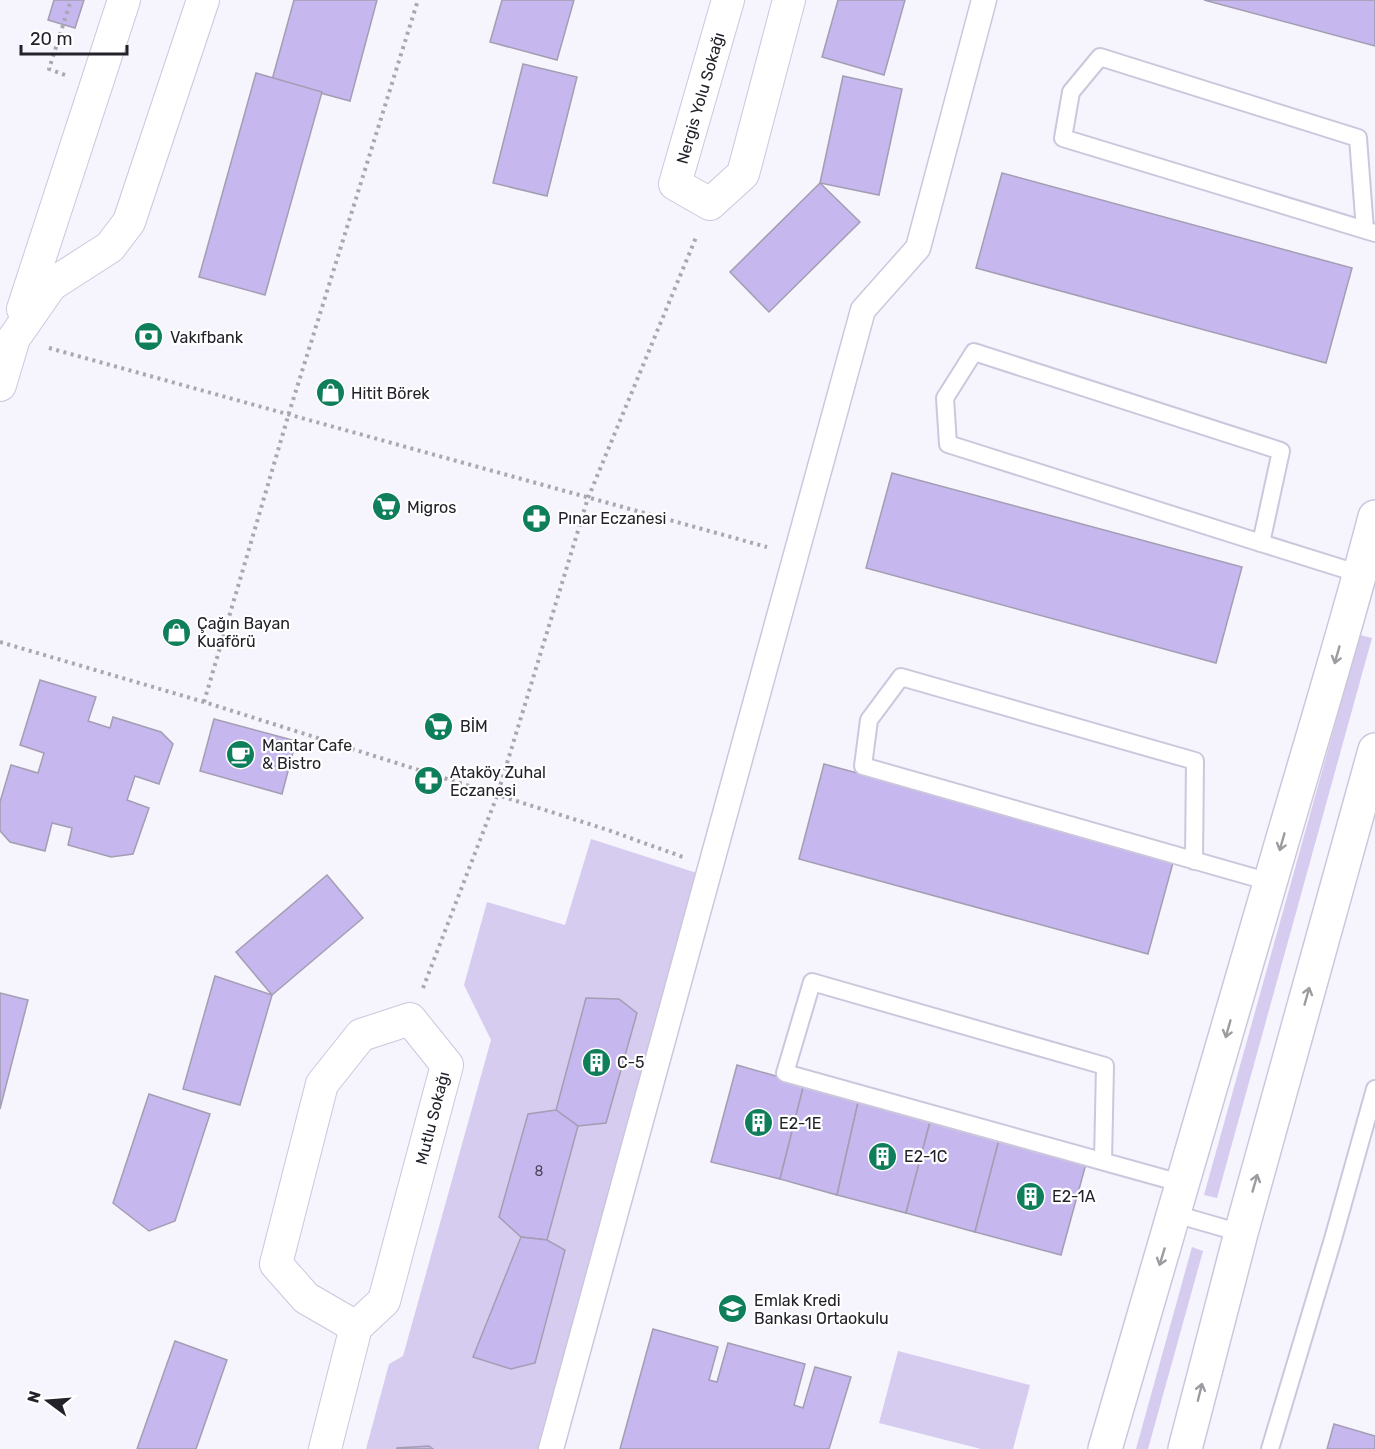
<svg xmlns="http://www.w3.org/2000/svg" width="1375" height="1449" font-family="Rubik,sans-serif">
<rect width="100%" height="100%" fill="#f6f4fd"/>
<!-- green -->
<g fill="#d5ccf0">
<path d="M1360,635l12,3 -155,560 -13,-3z"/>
<path d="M591,839l109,35 -160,575h-174l23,-85 14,-8 88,-316 -27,-55 23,-83 78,23z"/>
<path d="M1192,1247l11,4 -55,198h-12z"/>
<path d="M898,1351l132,34 -17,64h-32l-102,-26z"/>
</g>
<!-- building -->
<g fill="#c6b7ef" stroke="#a39eb2" stroke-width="1.5">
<path d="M54,0h30l-9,28 -27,-8z"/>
<path d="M294,0h83l-27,101 -78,-21z"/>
<path d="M502,0h72l-17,60 -67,-18z"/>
<path d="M838,0h67l-21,75 -62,-18z"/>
<path d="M1204,0h171v46z"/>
<path d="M523,64l54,13 -30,119 -54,-13z"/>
<path d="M256,73l66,19 -57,203 -66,-18z"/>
<path d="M843,76l59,13 -23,106 -59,-12z"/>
<path d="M1002,173l350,95 -26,95 -350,-95z"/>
<path d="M820,183l40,39 -91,90 -39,-40z"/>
<path d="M892,473l350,94 -26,96 -350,-95z"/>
<path d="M40,680l56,17 -8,24 22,7 3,-11 48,15 12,12 -14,40 -24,-8 -8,24 22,8 -16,46 -22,3 -43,-12 4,-17 -20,-5 -7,28 -35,-9 -10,-11v-29l11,-37 27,8 6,-20 -24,-8z"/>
<path d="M214,719l82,22 -14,53 -82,-23z"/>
<path d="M824,764l350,95 -26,95 -349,-95z"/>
<path d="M327,875l36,43 -91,77 -36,-43z"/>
<path d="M215,976l57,19 -32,110 -57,-16z"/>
<path d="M0,993l28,7 -28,109z"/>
<path d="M586,998l33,1 18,14 -31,110 -28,3 -22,-16z"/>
<path d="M737,1065l67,19 -24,95 -69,-17z"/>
<path d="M804,1084l55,14 -22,97 -57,-16z"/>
<path d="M149,1094l61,20 -35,107 -26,10 -36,-28z"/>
<path d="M859,1098l72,20 -25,95 -69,-18z"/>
<path d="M556,1110l22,16 -31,114 -26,-3 -22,-20 29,-103z"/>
<path d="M931,1118l69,18 -25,96 -69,-19z"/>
<path d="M1000,1136l87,24 -26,95 -86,-23z"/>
<path d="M521,1237l26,3 18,10 -30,113 -24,6 -38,-12z"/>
<path d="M653,1329l65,18 -9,33 8,2 11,-39 77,21 -11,41 9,3 12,-41 36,10 -22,72h-209z"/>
<path d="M175,1341l52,19 -31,89h-59z"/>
<path d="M1334,1424l41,12v13h-48z"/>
<path d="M429,1446l4,3h-36v-1z"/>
</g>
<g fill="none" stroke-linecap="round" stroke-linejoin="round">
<defs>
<g id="service">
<path d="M1365,230l-7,-92 -258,-81 -29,35 -8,46 312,95"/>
<path d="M974,352l307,99 -20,92 -313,-99 -3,-46z"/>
<path d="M1261,543l99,31"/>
<path d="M1194,861l1,-100 -294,-84 -32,43 -6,46 407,116"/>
<path d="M1103,1161l2,-95 -293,-84 -27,91 399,111"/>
<path d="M1175,1214l66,19"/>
<path d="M1270,1449l63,-210 42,-150"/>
</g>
<path id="pedestrian" d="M551,1449l312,-1139 55,-62 66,-248"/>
<g id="minor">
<path d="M728,0l-53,184 35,20 33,-30 46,-174"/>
<path d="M23,309l101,-309"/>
<path d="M0,385l14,-47 37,-53 59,-38 19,-25 74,-222"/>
<path d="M325,1449l31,-122 28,-26 63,-236 -37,-46 -49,16 -39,49 -46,180 30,34 50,29"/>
</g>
<g id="tertiary">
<path d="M1105,1449c56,-188 110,-377 165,-566 35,-122 73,-243 105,-366"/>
<path d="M1185,1449l56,-216 134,-483"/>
</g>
</defs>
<!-- service casing -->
<use href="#service" stroke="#ccc7dc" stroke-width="20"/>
<!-- pedestrian casing -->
<use href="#pedestrian" stroke="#ccc7dc" stroke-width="27"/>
<!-- minor casing -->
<use href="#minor" stroke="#ccc7dc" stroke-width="34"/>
<!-- tertiary casing -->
<use href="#tertiary" stroke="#ccc7dc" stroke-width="36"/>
<!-- path -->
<g stroke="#a9a7af" stroke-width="4" stroke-dasharray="3 4.5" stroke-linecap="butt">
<path d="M65,75l-16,-6 22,-69"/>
<path d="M49,348l718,199"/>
<path d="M0,642l204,60 404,128 75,27"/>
<path d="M204,702l85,-289 129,-413"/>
<path d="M423,988l74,-192 91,-298 109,-263"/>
</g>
<!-- service -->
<use href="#service" stroke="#fff" stroke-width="16"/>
<!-- pedestrian -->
<use href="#pedestrian" stroke="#fff" stroke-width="24"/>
<!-- minor -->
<use href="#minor" stroke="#fff" stroke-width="32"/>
<!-- tertiary -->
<use href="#tertiary" stroke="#fff" stroke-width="33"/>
</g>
<!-- one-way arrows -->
<defs><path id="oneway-shaft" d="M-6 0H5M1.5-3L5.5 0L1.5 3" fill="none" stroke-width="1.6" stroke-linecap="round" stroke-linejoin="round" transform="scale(1.5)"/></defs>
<g stroke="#9c9b9f">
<use href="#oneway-shaft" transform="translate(1337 655) rotate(106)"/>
<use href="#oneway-shaft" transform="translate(1282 842) rotate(106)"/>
<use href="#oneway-shaft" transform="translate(1307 996) rotate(-74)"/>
<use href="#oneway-shaft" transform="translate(1228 1029) rotate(106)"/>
<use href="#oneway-shaft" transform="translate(1255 1183) rotate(-74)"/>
<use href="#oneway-shaft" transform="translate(1162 1257) rotate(107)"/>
<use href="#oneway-shaft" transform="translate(1200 1392) rotate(-76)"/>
</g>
<!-- icons -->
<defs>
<symbol id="bank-disc" viewBox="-11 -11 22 22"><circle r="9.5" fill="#0f7e5b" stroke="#fff"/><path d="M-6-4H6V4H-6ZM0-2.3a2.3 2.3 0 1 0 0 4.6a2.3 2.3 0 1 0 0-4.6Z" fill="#fff"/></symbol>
<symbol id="shop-disc" viewBox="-11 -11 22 22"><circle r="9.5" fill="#0f7e5b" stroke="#fff"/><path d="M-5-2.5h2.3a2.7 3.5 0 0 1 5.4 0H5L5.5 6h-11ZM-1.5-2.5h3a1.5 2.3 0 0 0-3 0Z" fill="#fff"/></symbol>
<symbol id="supermarket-disc" viewBox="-11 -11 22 22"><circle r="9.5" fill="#0f7e5b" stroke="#fff"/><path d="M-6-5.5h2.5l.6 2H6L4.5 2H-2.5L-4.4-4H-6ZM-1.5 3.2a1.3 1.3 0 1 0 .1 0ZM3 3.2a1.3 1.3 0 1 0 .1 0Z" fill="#fff"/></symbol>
<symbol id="pharmacy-disc" viewBox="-11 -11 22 22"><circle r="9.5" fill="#0f7e5b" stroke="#fff"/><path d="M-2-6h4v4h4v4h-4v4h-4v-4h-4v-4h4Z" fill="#fff"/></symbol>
<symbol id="cafe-disc" viewBox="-11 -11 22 22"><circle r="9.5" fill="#0f7e5b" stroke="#fff"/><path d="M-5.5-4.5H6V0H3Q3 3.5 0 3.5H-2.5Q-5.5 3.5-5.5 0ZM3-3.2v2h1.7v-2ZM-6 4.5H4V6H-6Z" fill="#fff"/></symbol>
<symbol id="building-disc" viewBox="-11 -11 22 22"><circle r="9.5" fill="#0f7e5b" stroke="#fff"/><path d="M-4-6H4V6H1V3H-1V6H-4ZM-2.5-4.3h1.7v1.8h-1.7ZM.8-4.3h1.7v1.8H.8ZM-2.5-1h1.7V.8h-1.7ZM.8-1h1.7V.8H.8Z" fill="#fff"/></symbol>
<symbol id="school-disc" viewBox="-11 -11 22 22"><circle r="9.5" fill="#0f7e5b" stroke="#fff"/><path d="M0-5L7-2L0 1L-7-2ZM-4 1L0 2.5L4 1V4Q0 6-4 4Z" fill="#fff"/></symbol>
</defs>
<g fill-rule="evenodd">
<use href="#bank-disc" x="132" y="320" width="33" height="33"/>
<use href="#shop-disc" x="314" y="376" width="33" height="33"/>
<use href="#supermarket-disc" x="370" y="490" width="33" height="33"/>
<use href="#pharmacy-disc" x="520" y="502" width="33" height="33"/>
<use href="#shop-disc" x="160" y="616" width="33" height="33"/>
<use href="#supermarket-disc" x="422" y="710" width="33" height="33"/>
<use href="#cafe-disc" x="224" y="738" width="33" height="33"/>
<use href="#pharmacy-disc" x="412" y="764" width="33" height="33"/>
<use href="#building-disc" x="580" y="1046" width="33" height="33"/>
<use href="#building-disc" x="742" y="1106" width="33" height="33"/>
<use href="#building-disc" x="866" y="1140" width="33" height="33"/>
<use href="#building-disc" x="1014" y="1180" width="33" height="33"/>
<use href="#school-disc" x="716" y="1292" width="33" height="33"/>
</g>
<g text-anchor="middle" stroke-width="4.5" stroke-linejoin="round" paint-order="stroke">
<!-- number labels -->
<g font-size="14" fill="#4c465a">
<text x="539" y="1176">8</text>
</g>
<!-- street labels -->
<g font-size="16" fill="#232129" stroke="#fff">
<text transform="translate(700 98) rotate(-74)" y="6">Nergis Yolu Sokağı</text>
<text transform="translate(432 1118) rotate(-76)" y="6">Mutlu Sokağı</text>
</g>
<!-- poi labels -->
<g font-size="16" fill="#232129" stroke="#fff" text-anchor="start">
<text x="170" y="343">Vakıfbank</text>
<text x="351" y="399">Hitit Börek</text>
<text x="407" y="513">Migros</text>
<text x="558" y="524">Pınar Eczanesi</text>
<text x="197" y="629">Çağın Bayan<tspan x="197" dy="18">Kuaförü</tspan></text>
<text x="460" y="732">BİM</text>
<text x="262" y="751">Mantar Cafe<tspan x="262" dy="18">&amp; Bistro</tspan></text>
<text x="450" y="778">Ataköy Zuhal<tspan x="450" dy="18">Eczanesi</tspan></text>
<text x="617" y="1068">C-5</text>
<text x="779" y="1129">E2-1E</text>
<text x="904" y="1162">E2-1C</text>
<text x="1052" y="1202">E2-1A</text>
<text x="754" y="1306">Emlak Kredi<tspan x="754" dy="18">Bankası Ortaokulu</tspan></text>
</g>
</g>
<!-- north arrow -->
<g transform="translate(48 1401) rotate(286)" stroke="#ffffff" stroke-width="4.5" paint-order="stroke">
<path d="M0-4.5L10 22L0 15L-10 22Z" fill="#232129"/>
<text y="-9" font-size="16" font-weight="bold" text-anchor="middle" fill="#232129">N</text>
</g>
<!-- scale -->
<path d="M21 45v9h106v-9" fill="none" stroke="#232129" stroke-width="3"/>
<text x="30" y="45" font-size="18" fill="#232129" stroke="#ffffff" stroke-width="4.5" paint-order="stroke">20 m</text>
</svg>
